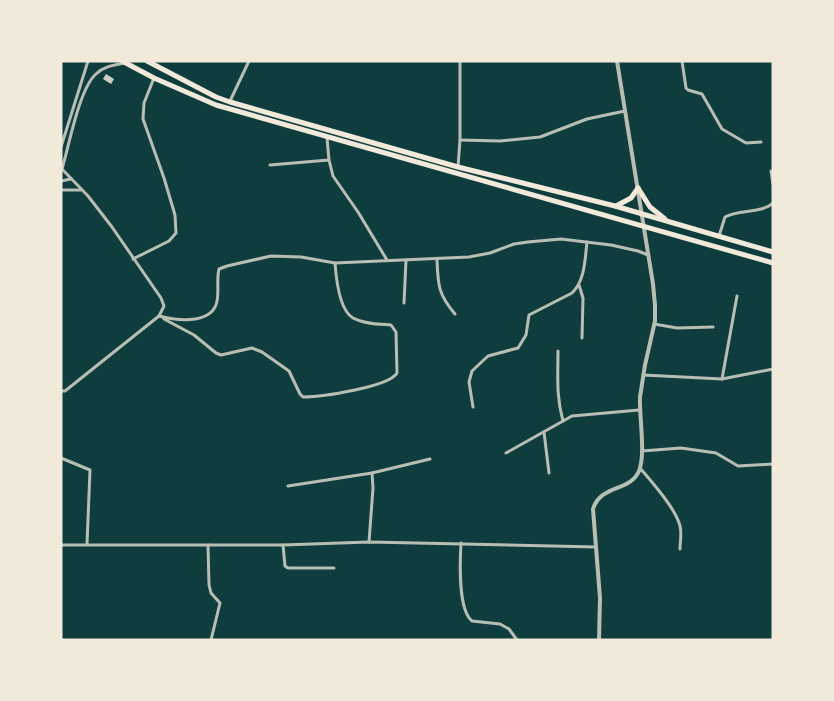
<svg xmlns="http://www.w3.org/2000/svg" width="834" height="701" font-family="'Titillium Web',sans-serif">
<rect width="100%" height="100%" fill="#0f3d3e"/>
<!-- building -->
<path fill="#cfcfc3" d="M106,74l8,5 -3,5 -8,-5z"/>
<g fill="none" stroke-linecap="round" stroke-linejoin="round">
<!-- minor -->
<g stroke="#b8beb3" stroke-width="3">
<path d="M682,61l4,27 2,2 14,4 20,35 24,14 15,-1"/>
<path d="M230,101l19,-40"/>
<path d="M327,138l2,22 4,16 25,36 29,48"/>
<path d="M460,140l40,1 40,-4 47,-18 38,-8"/>
<path d="M61,147l27,-86"/>
<path d="M270,165l59,-5"/>
<path d="M458,167l2,-27v-79"/>
<path d="M62,169c7,-23 17,-80 34,-95 8,-8 19,-9 29,-11"/>
<path d="M771,171l2,13"/>
<path d="M61,181l10,-2"/>
<path d="M61,190h20"/>
<path d="M719,236l6,-19c14,-8 36,-3 48,-14"/>
<path d="M133,259l36,-18 7,-8 -1,-18 -11,-37 -21,-59 1,-16 10,-25"/>
<path d="M437,260c1,25 1,34 18,54"/>
<path d="M579,285l4,13 -1,40"/>
<path d="M404,303l2,-43"/>
<path d="M159,316c15,4 49,9 57,-11 4,-11 0,-24 3,-36l8,-3 44,-10 30,1 34,6 134,-6 21,-4 24,-9 14,-2 33,-3 50,6 27,6 10,4"/>
<path d="M164,319l30,16 22,18 5,2 31,-7 10,4 27,19 11,23 3,3c18,0 86,-10 94,-24l-1,-41 -5,-7c-12,-1 -27,-1 -38,-7 -14,-8 -17,-41 -18,-55"/>
<path d="M654,324l23,4 36,-1"/>
<path d="M558,351c0,25 -2,45 5,70"/>
<path d="M643,375l79,4 51,-10"/>
<path d="M722,379l15,-83"/>
<path d="M61,391h4l94,-75 5,-10 -3,-8 -49,-71 -24,-31 -26,-27"/>
<path d="M473,407l-4,-25 3,-11 16,-15 30,-8 8,-13 3,-20 43,-22c13,-12 13,-34 15,-51"/>
<path d="M544,432l5,41"/>
<path d="M642,451l39,-3 35,5 22,13 35,-2"/>
<path d="M506,453l66,-37 67,-6"/>
<path d="M61,458l29,12 -3,74"/>
<path d="M640,468c12,14 36,41 40,58 2,7 0,16 0,23"/>
<path d="M372,473l58,-14"/>
<path d="M288,486l84,-13 1,15 -4,54"/>
<path d="M461,543c-1,17 -3,67 11,78l28,3 9,5 8,11"/>
<path d="M61,545h222l86,-3 227,5"/>
<path d="M208,545l1,40 2,8 9,10 -9,37"/>
<path d="M283,545l2,21 3,2h46"/>
</g>
<!-- tertiary -->
<path stroke="#b8beb3" stroke-width="4" d="M599,640l1,-42 -7,-89c8,-25 37,-17 46,-38 7,-18 0,-54 1,-74l5,-32 10,-44v-16l-2,-21 -36,-223"/>
<!-- trunk -->
<g stroke="#f1e9da" stroke-width="5">
<path d="M122,61l32,17 62,27 557,158"/>
<path d="M147,61l69,36 14,5 228,65 157,39 158,46"/>
<path d="M638,188l12,19 15,12"/>
<path d="M616,206l15,-8 7,-10"/>
</g>
</g>
<!-- border -->
<rect width="834" height="701" fill="none" stroke="#f1e9da" stroke-width="125"/>
</svg>
